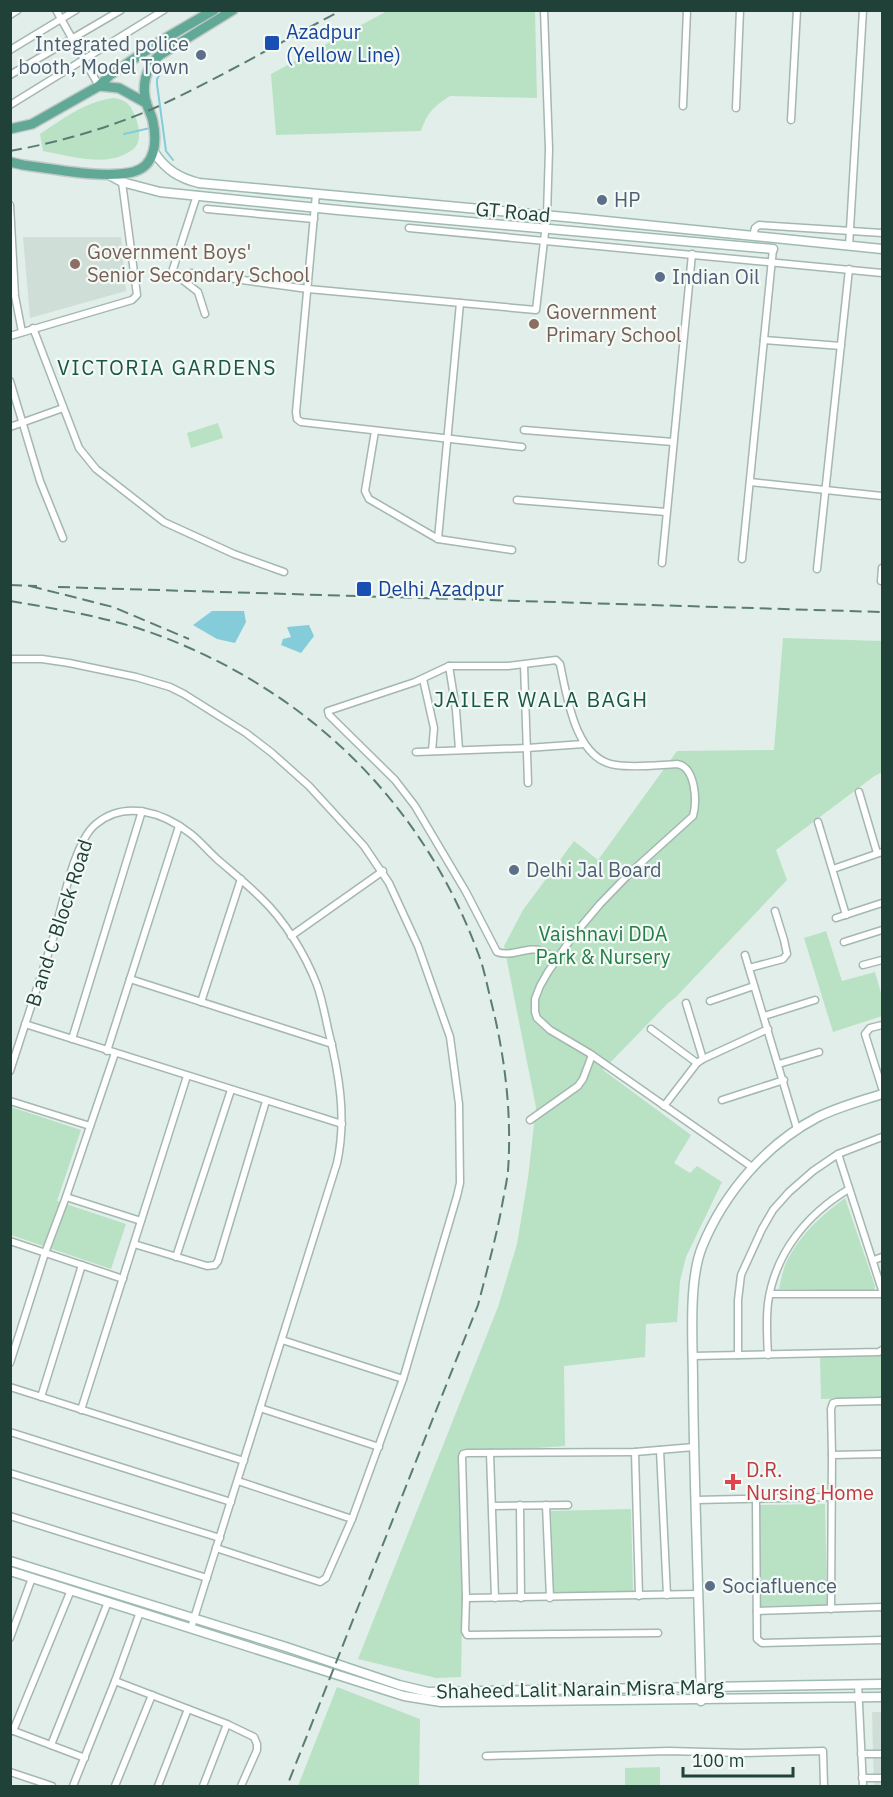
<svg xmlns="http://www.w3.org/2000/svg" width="893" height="1797" font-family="'IBM Plex Sans',sans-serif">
<rect width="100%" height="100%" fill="#e2eee9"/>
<!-- built -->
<g fill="#d0ded8">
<path d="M23,237h98l5,54 -96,27z"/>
<path d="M872,1712h10v74h-8z"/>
</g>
<!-- green -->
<g fill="#b8e2c3">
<path d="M387,11h148l2,87 -87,-2c-16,10 -23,17 -29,35l-145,4 -5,-61z"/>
<path d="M114,98c5,1 9,2 13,5 8,7 15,29 11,39 -2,7 -10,11 -17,14 -22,9 -56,-1 -78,-5l-3,-17c23,-15 46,-33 74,-36z"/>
<path d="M218,423l5,15 -32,10 -4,-15z"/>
<path d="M783,638l99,3v131l-9,5 -97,73 11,30 -112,118 -7,5 -65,67 88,65 -17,28 16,10 7,-7 25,16 -36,75 -6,24 -3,41 -31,2 -1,33 -81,9 1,80 -100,7 -4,224 -25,1 -78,-19 140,-352 19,-63 11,-66 8,-71 -32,-161 19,-36 51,-69 24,19 79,-109 97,-1z"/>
<path d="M826,931l16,50 33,-9 7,25v19l-49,16 -29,-94z"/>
<path d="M11,1107l70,23 -24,71 69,23 -15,45 -100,-34z"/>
<path d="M845,1198l30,88 -1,5 -95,-2c2,-9 4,-20 8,-28 13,-27 35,-46 58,-63z"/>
<path d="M882,1356v42l-61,1 -1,-42z"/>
<path d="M825,1504l2,101 -67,1 -2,-101z"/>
<path d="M631,1509l2,83 -80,2 -2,-83z"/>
<path d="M337,1687l83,32 -1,67h-121z"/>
<path d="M660,1767v19h-35v-18z"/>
</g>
<!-- water -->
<g fill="#84ccd9">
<path d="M212,611h32l2,11 -11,21 -18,-4 -24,-14z"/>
<path d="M309,625l5,11 -13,17 -20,-8 2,-6 8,-2 -4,-10z"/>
</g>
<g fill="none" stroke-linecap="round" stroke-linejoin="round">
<!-- stream -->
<g stroke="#84ccd9" stroke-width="2">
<path d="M163,69l-6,10v5l9,67 7,9"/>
<path d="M124,134l26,-6"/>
</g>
<defs>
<g id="street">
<path d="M56,10l43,76"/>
<path d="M10,15l8,-5"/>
<path d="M10,50l66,-40"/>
<path d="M10,75l111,-65"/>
<path d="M10,105l154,-95"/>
<path d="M683,106l4,-96"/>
<path d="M736,108l4,-98"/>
<path d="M791,120l6,-110"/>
<path d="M316,194l-20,218 1,7 4,3 221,25"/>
<path d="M197,195l-24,74 7,9 18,14 7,22"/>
<path d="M10,205l5,91 7,36"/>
<path d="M207,209l107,10"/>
<path d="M409,228l473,45"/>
<path d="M753,236l2,-8 4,-3 123,8"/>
<path d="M849,246l14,-236"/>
<path d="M191,273l117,16 228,21 11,-95 2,-66 -5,-139"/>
<path d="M33,328l46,120 17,21 68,53 70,32 50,18"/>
<path d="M10,336l122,-36 5,-5 -15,-113"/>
<path d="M764,340l77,6"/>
<path d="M10,381l30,100 23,57"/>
<path d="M10,427l53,-19"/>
<path d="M524,430l149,12"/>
<path d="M375,431l-10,60 4,8 69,40 74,11"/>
<path d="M750,482l132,14"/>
<path d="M517,500l149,12"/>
<path d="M438,539l22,-236"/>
<path d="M742,559l31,-310"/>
<path d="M662,563l30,-309"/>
<path d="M817,569l32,-300"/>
<path d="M881,581l1,-13"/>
<path d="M10,659h32l27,4 67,14 34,10 14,7 62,39 26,20 37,33 55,60 25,37 29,63 32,91 9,67 1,79 -3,13 -54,183 -51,140 -114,-38"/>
<path d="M524,665l4,118"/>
<path d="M449,666l7,44 3,39"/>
<path d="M423,679l11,49 -2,23"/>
<path d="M416,752l111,-4 57,-4"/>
<path d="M859,792l18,61"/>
<path d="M818,822l28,93"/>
<path d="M833,869l49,-17"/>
<path d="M836,918l46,-15"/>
<path d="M291,936l92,-65"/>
<path d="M844,942l38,-12"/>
<path d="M745,955l52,174"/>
<path d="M556,960c-4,-3 -9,-7 -13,-9 -15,-6 -31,7 -46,1l-31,-60 -51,-86 -20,-26 -66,-65 -1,-4 87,-29 34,-16h59l48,-6 4,4c7,32 15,96 56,101 19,3 41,0 61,-1 19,3 20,38 16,52l-62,56 -31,32 -27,32 -25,36 -8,14 -5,13v13l2,6 13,12 39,23 163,114"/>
<path d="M863,965l19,-5"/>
<path d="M749,968l34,-9 4,-5 -3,-14 -9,-29"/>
<path d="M130,979l202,65"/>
<path d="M710,1001l44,-15"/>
<path d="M201,1002l40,-123"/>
<path d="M686,1003l17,56"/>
<path d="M764,1016l51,-16"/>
<path d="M25,1024l317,100"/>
<path d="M882,1025l-12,3 -5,6 17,54"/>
<path d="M651,1029l46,34"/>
<path d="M72,1039l70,-228"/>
<path d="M107,1051l72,-225"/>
<path d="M115,1053l-49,144 75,24"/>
<path d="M779,1064l40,-12"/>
<path d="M10,1071c14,-43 28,-86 42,-129 9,-29 21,-100 44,-118 29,-24 67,-12 95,10 9,7 17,17 26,25 15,13 30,25 44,39 24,23 44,56 56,87 5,14 8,30 11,44 11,44 19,89 9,134l-146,465"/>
<path d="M722,1100l62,-20"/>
<path d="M10,1101l80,25"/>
<path d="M664,1106l33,-43 6,-4 65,-30"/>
<path d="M530,1120l48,-34 5,-7 9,-24"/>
<path d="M838,1154l44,136"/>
<path d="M10,1241l113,38"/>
<path d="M134,1244l73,22 8,-1 3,-4 48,-160"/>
<path d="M176,1257l55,-167"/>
<path d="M874,1260l8,-3"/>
<path d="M770,1294h112"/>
<path d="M282,1340l121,39"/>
<path d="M738,1355v-55l3,-25 21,-46 11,-19 16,-18 24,-21 25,-17 44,-17"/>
<path d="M768,1355c-1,-17 -2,-35 0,-52 7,-50 39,-89 81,-114"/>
<path d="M693,1356l186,-4 3,-2"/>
<path d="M10,1363l35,-110 21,-56"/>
<path d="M10,1387l234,74"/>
<path d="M41,1397l41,-132"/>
<path d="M260,1408l119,39"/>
<path d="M81,1410l106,-334"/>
<path d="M10,1432l221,70"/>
<path d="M660,1450l7,145"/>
<path d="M635,1452l4,144"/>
<path d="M490,1453l5,145"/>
<path d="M832,1455l50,-1"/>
<path d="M10,1473l210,65"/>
<path d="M756,1499l1,140 5,4 120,-3"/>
<path d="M696,1500l136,-3"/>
<path d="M520,1505l1,93"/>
<path d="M546,1505l4,93"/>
<path d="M493,1506l75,-1"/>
<path d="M10,1516l197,62"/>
<path d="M216,1548l104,34 6,-4 26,-59"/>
<path d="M466,1598l232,-4"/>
<path d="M831,1609l1,-154 -1,-46 2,-6 4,-1 45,-1"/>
<path d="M757,1611l125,-4"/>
<path d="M658,1633l-191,2 -2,-4 1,-33 -4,-141 1,-3 4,-1 168,-1 59,-5"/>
<path d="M10,1638l22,-60"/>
<path d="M115,1681l112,43 27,13 3,7v6l-16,36"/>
<path d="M858,1684l5,102"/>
<path d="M11,1730l74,28"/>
<path d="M13,1731l58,-141"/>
<path d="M51,1745l57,-143"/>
<path d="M861,1754h21"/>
<path d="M486,1756l183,-5 73,2 81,-2 1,35"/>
<path d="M10,1772l42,14"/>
<path d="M862,1778h20"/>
<path d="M73,1786l42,-105 25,-69"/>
<path d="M115,1786l37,-91"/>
<path d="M158,1786l30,-77"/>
<path d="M203,1786l24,-62"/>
</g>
<g id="secondary">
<path d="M154,152c12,18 25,26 45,31l377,35 306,31"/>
<path d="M109,175l13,7 38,10 178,18 435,39"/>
<path d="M10,1561l276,86 113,38 29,7 454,-8"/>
<path d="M10,1571l394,125 37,6 441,-5"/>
<path d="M701,1701c-2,-107 -7,-213 -8,-319 0,-39 -5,-100 9,-135 22,-54 64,-103 116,-130 20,-10 43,-16 64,-23"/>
</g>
<g id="primary">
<path d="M99,86l20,2 27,15"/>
<path d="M10,129l22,-5 67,-38 11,-11 49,-33 55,-32"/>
<path d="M10,162l13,3c32,4 79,14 110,7 23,-6 24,-31 20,-50 -1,-6 -4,-11 -6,-17 -6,-17 -2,-39 13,-50l73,-45"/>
</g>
</defs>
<!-- street casing -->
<use href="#street" stroke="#a4b7b0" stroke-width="9"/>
<!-- secondary casing -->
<use href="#secondary" stroke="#9fbbb1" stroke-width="11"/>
<!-- primary casing -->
<use href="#primary" stroke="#c1cac7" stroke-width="12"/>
<!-- street -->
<use href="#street" stroke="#fff" stroke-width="6"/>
<!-- secondary -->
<use href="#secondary" stroke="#fff" stroke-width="8"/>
<!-- primary -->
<use href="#primary" stroke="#61a996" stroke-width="9"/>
<!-- rail -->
<g stroke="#5a7d73" stroke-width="2" stroke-dasharray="12 6" stroke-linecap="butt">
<path d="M10,151c51,-9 102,-24 149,-45 62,-29 122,-64 183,-96"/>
<path d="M10,585l27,1"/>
<path d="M30,586l83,21 76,32"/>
<path d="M58,587l824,25"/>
<path d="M10,601c52,9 104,17 153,36 148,57 260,167 315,316 6,15 9,32 13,48 14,55 21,113 17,170 -1,9 -3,19 -5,29 -6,35 -16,70 -25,105l-191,481"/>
</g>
</g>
<!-- markers -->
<g fill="#1a4fb4" stroke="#f3faf6" stroke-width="2">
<rect x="264" y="35" width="16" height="16" rx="3"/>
<rect x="356" y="581" width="16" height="16" rx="3"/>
</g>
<g fill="#5c6f8a" stroke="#f3faf6" stroke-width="2">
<circle cx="201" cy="55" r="6"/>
<circle cx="602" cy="200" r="6"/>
<circle cx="660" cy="277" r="6"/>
<circle cx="514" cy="870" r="6"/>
<circle cx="710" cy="1586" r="6"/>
</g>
<g fill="#8d6e63" stroke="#f3faf6" stroke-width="2">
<circle cx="75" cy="264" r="6"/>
<circle cx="534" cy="324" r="6"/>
</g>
<path fill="#e0444e" stroke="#f3faf6" stroke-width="2" d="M730 1473h6v6h6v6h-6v6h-6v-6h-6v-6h6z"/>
<g text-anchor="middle" stroke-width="4.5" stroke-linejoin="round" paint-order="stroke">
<!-- transit labels -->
<g font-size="20" fill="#164399" stroke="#f3faf6" text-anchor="start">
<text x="286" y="39">Azadpur<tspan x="286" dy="23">(Yellow Line)</tspan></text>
<text x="378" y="596">Delhi Azadpur</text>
</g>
<!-- service labels -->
<g font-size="20" fill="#4e5e75" stroke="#f3faf6" text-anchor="start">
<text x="189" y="51" text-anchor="end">Integrated police<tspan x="189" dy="23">booth, Model Town</tspan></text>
<text x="614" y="207">HP</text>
<text x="672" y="284">Indian Oil</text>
<text x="526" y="877">Delhi Jal Board</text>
<text x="722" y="1593">Sociafluence</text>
</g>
<!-- street labels -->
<g font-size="20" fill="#204138" stroke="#f3faf6">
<text transform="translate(513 212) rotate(5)" y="7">GT Road</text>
<text transform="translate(59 923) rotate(-72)" y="7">B and C Block Road</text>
<text transform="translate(580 1689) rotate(-1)" y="7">Shaheed Lalit Narain Misra Marg</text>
</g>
<!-- education labels -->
<g font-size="20" fill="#785e54" stroke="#f3faf6" text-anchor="start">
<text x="87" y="259">Government Boys'<tspan x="87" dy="23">Senior Secondary School</tspan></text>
<text x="546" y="319">Government<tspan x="546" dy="23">Primary School</tspan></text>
</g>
<!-- park labels -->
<g font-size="20" fill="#257d47" stroke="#f3faf6">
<text x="603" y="941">Vaishnavi DDA<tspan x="603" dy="23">Park &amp; Nursery</tspan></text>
</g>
<!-- health labels -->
<g font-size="20" fill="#be3a42" stroke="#f3faf6" text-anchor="start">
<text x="746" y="1477">D.R.<tspan x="746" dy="23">Nursing Home</tspan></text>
</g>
<!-- neighbourhood labels -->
<g font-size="21" letter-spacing="1.5" fill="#195647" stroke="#f3faf6">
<text x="167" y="375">VICTORIA GARDENS</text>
<text x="541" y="707">JAILER WALA BAGH</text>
</g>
</g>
<!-- border -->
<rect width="893" height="1797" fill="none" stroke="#204138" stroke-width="24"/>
<!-- scale -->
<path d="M683 1767v9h110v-9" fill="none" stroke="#204138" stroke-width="3"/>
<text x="692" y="1767" font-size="18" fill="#204138" stroke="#f3faf6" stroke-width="4.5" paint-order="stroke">100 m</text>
</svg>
